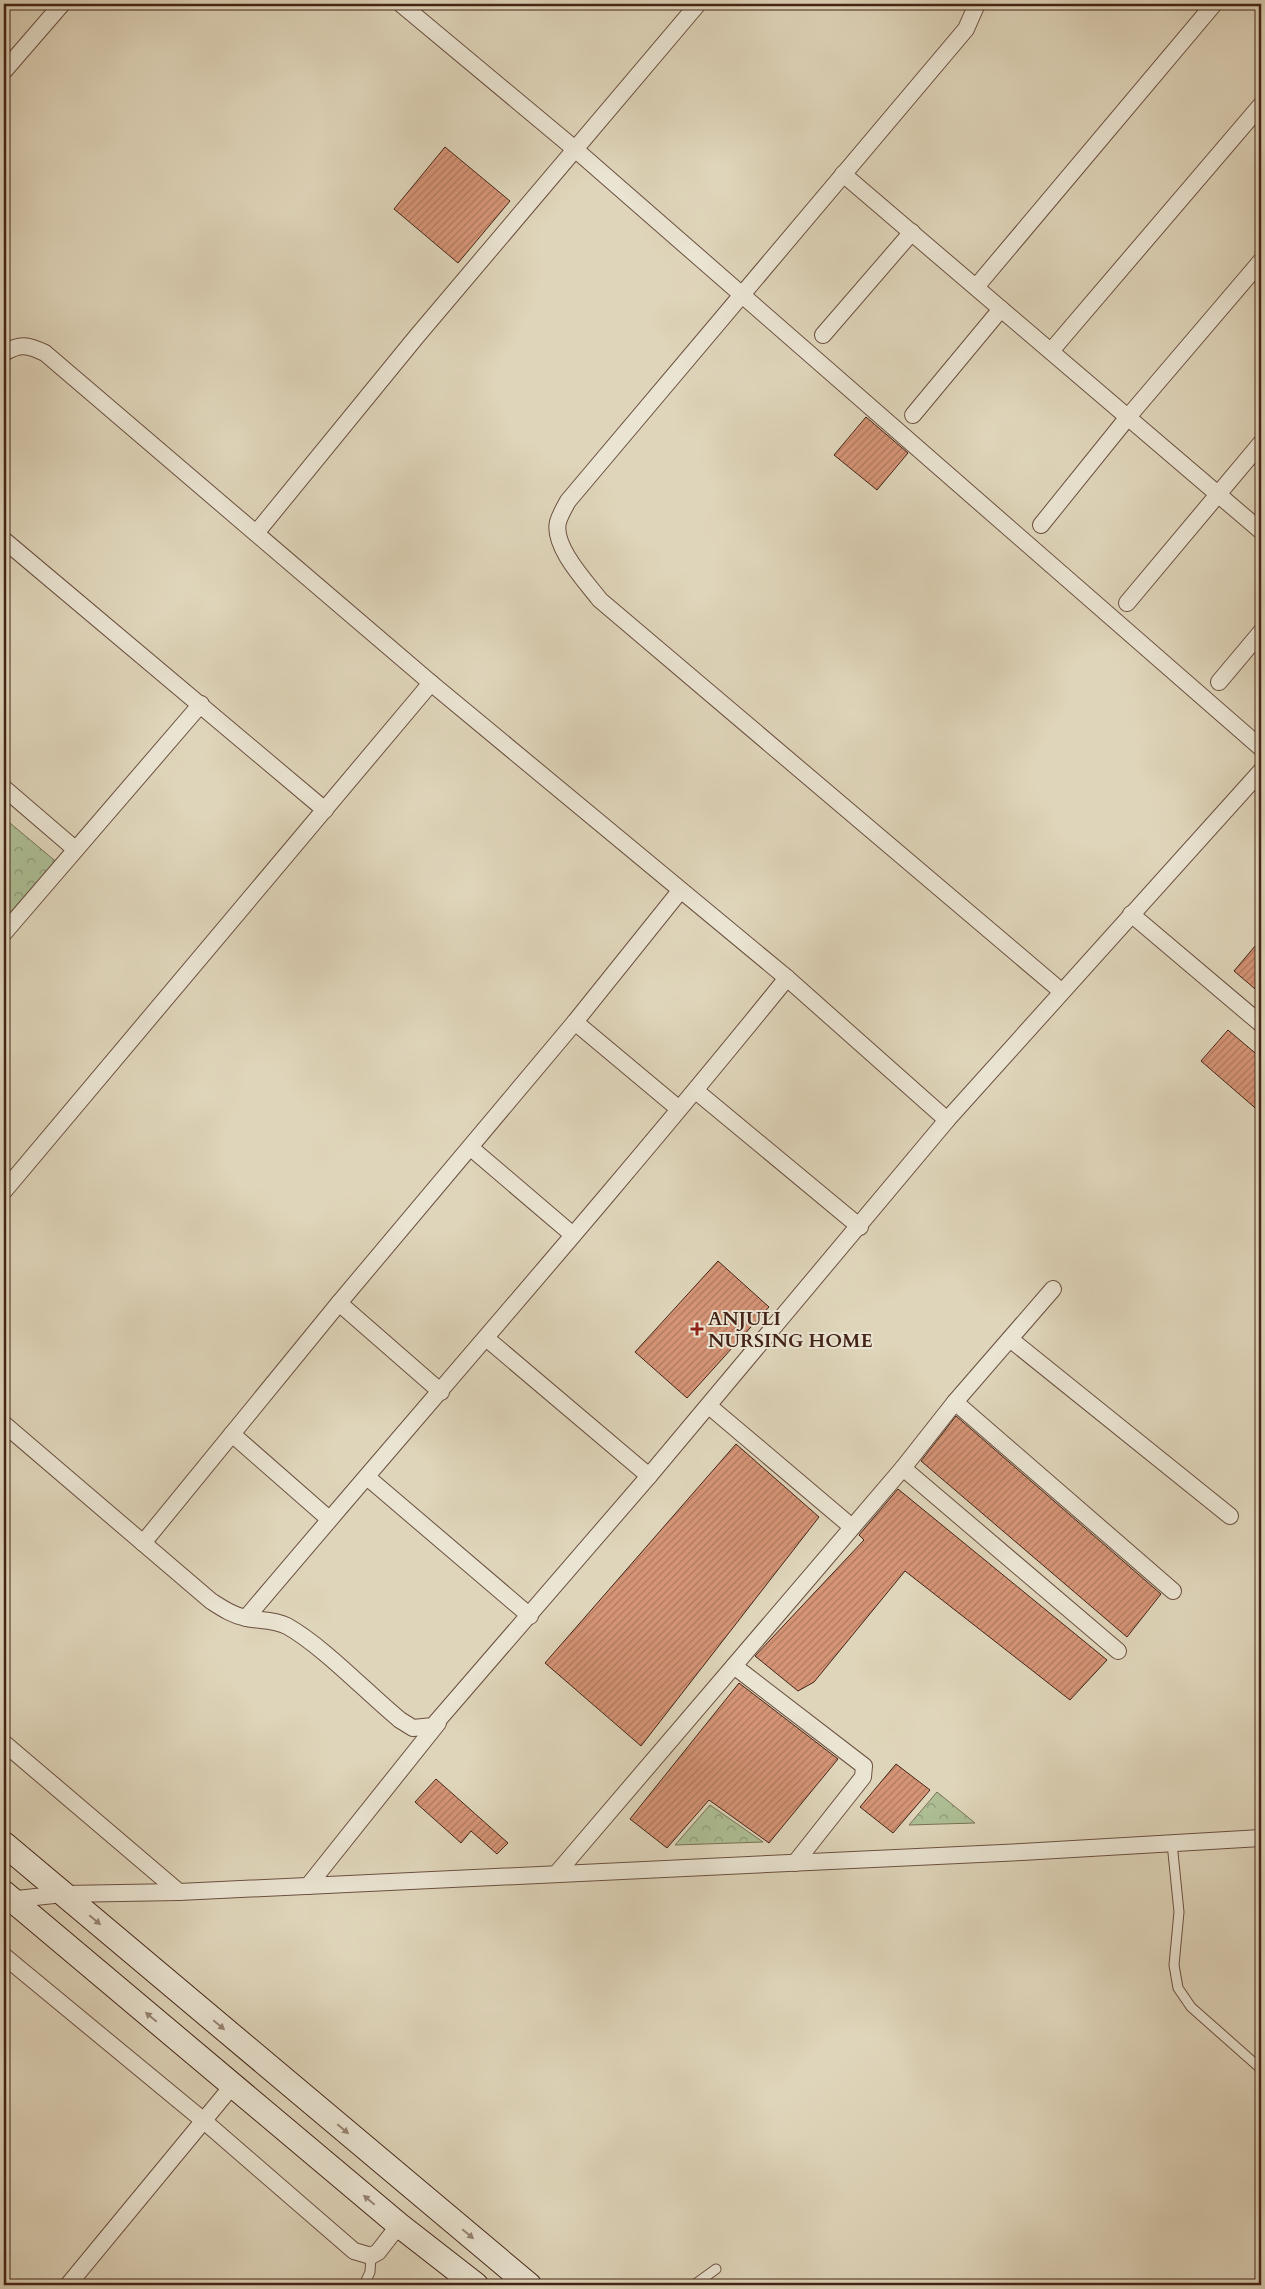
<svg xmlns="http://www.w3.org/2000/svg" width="1265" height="2289" font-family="Cardo,serif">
<defs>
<pattern id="park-crowns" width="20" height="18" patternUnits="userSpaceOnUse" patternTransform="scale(1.25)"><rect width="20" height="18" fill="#adbe94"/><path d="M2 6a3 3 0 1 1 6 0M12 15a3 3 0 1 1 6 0" fill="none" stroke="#8e9a78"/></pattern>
<pattern id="building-hatch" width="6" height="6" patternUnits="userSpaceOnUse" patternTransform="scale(1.25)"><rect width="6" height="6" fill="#d59476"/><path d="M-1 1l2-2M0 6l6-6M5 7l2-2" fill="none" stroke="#ae7960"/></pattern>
</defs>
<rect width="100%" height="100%" fill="#dfd5ba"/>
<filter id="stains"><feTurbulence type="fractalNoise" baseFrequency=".004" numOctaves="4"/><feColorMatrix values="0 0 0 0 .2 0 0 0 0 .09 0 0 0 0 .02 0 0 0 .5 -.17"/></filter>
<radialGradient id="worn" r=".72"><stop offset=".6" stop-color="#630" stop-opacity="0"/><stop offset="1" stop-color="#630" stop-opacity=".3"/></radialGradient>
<!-- park -->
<g fill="url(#park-crowns)" stroke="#787156">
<path d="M4,818l56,47 -56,68z"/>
<path d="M937,1792l38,31 -66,2z"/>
<path d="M710,1805l53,37 -88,3z"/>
</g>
<!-- building -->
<g fill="url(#building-hatch)" stroke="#442417">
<path d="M445,147l65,54 -52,62 -64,-54z"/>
<path d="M866,417l42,36 -31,37 -43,-35z"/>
<path d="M1261,939v55l-27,-23z"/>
<path d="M1228,1030l33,28v55l-60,-52z"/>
<path d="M718,1261l51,46 -82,91 -52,-46z"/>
<path d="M956,1416l205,178 -34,43 -206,-176z"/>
<path d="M736,1444l83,73 -178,229 -96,-83z"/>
<path d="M898,1489l209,171 -37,40 -165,-129 -91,111 -16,9 -43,-35 109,-116 -5,-5z"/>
<path d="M739,1683l99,76 -69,84 -60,-43 -42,48 -37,-29z"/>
<path d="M896,1764l34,26 -37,43 -33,-26z"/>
<path d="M436,1779l72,64 -11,11 -26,-23 -10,12 -46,-41z"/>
</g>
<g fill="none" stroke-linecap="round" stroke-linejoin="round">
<defs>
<g id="lane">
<path d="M1172,1843l7,69 -5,53 4,23 13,19 70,62"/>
<path d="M364,2285l6,-13 1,-16"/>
<path d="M694,2285l22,-16"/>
</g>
<g id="street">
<path d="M401,4l175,146 685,598"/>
<path d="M977,4l-11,25 -398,472c-4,7 -8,14 -10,21 -6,24 28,60 42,78l461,391"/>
<path d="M4,71l58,-67"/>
<path d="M843,174l418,357"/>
<path d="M976,287l238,-283"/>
<path d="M823,335l89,-103"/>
<path d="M1051,351l210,-246"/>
<path d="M4,353c16,-10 24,-8 41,0l386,330 356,295 160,142"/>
<path d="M913,415l88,-106"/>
<path d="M1041,525l87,-108 133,-156"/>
<path d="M257,532l160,-196 281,-332"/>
<path d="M4,540l321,270"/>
<path d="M1127,603l134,-160"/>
<path d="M1219,682l42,-50"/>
<path d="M4,788l71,61"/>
<path d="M1131,914l130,110"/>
<path d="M4,933l197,-229"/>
<path d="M575,1022l104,87"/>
<path d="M696,1091l164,136"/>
<path d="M471,1148l102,87"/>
<path d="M4,1191l427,-508"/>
<path d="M339,1303l102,89"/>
<path d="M486,1338l163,138"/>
<path d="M1010,1339l220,177"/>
<path d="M955,1402l218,189"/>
<path d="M709,1406l143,121"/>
<path d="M4,1424l207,177c11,7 21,14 35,17 14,3 27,1 41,8 37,21 79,66 113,94l13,8 20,-2 216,-250 298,-356 314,-349"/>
<path d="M232,1434l97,85"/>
<path d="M903,1468l215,183"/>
<path d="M367,1477l163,139"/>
<path d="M143,1543l196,-240 236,-281 105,-131"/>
<path d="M246,1618c180,-213 365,-422 541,-640"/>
<path d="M734,1666l130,100 -1,11 -68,86"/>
<path d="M4,1743l175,149"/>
<path d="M557,1873l346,-405 52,-66 98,-113"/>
<path d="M308,1886l130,-163"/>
<path d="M8,1900l55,-6 116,-2 843,-40 239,-14"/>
<path d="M4,1956l200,165 150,130 17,5 7,-4 21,-27"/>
<path d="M68,2285l165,-200"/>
</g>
<g id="secondary">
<path d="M4,1844l525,441"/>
<path d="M4,1893l395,332 77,60"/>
</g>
</defs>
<!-- lane casing -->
<use href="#lane" stroke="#6b5040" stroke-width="11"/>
<!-- street casing -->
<use href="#street" stroke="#6b5040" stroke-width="18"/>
<!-- secondary casing -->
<use href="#secondary" stroke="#442417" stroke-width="26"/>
<!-- lane -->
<use href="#lane" stroke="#eae4d2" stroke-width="9"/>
<!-- street -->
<use href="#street" stroke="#eae4d2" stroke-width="16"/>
<!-- secondary -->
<use href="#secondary" stroke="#eae4d2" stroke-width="24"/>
</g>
<!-- one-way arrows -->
<defs><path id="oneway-solid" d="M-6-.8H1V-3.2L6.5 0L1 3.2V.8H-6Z" transform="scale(1.25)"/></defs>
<g fill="#978474">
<use href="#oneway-solid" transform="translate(95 1920) rotate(40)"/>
<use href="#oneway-solid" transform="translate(151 2017) rotate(-140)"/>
<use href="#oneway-solid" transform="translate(219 2025) rotate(40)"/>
<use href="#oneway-solid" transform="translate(343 2129) rotate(40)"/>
<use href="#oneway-solid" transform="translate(369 2200) rotate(-140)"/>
<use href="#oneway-solid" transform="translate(468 2234) rotate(40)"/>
</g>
<!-- markers -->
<path fill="#8f2418" stroke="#eae4d2" stroke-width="2" d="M694.5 1321.5h5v5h5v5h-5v5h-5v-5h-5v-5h5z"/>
<g text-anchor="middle" stroke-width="4" stroke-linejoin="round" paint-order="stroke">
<!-- poi labels -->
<g font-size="19" font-weight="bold" fill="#442417" stroke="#eae4d2" text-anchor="start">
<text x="708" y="1325">ANJULI<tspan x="708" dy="22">NURSING HOME</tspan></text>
</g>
</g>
<!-- margin -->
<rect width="1265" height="2289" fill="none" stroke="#dfd5ba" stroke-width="20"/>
<rect x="5" y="5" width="1255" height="2279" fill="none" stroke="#442417" stroke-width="2.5"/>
<rect x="10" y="10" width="1245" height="2269" fill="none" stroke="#442417"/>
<rect width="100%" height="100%" filter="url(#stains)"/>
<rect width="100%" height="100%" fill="url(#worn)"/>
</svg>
